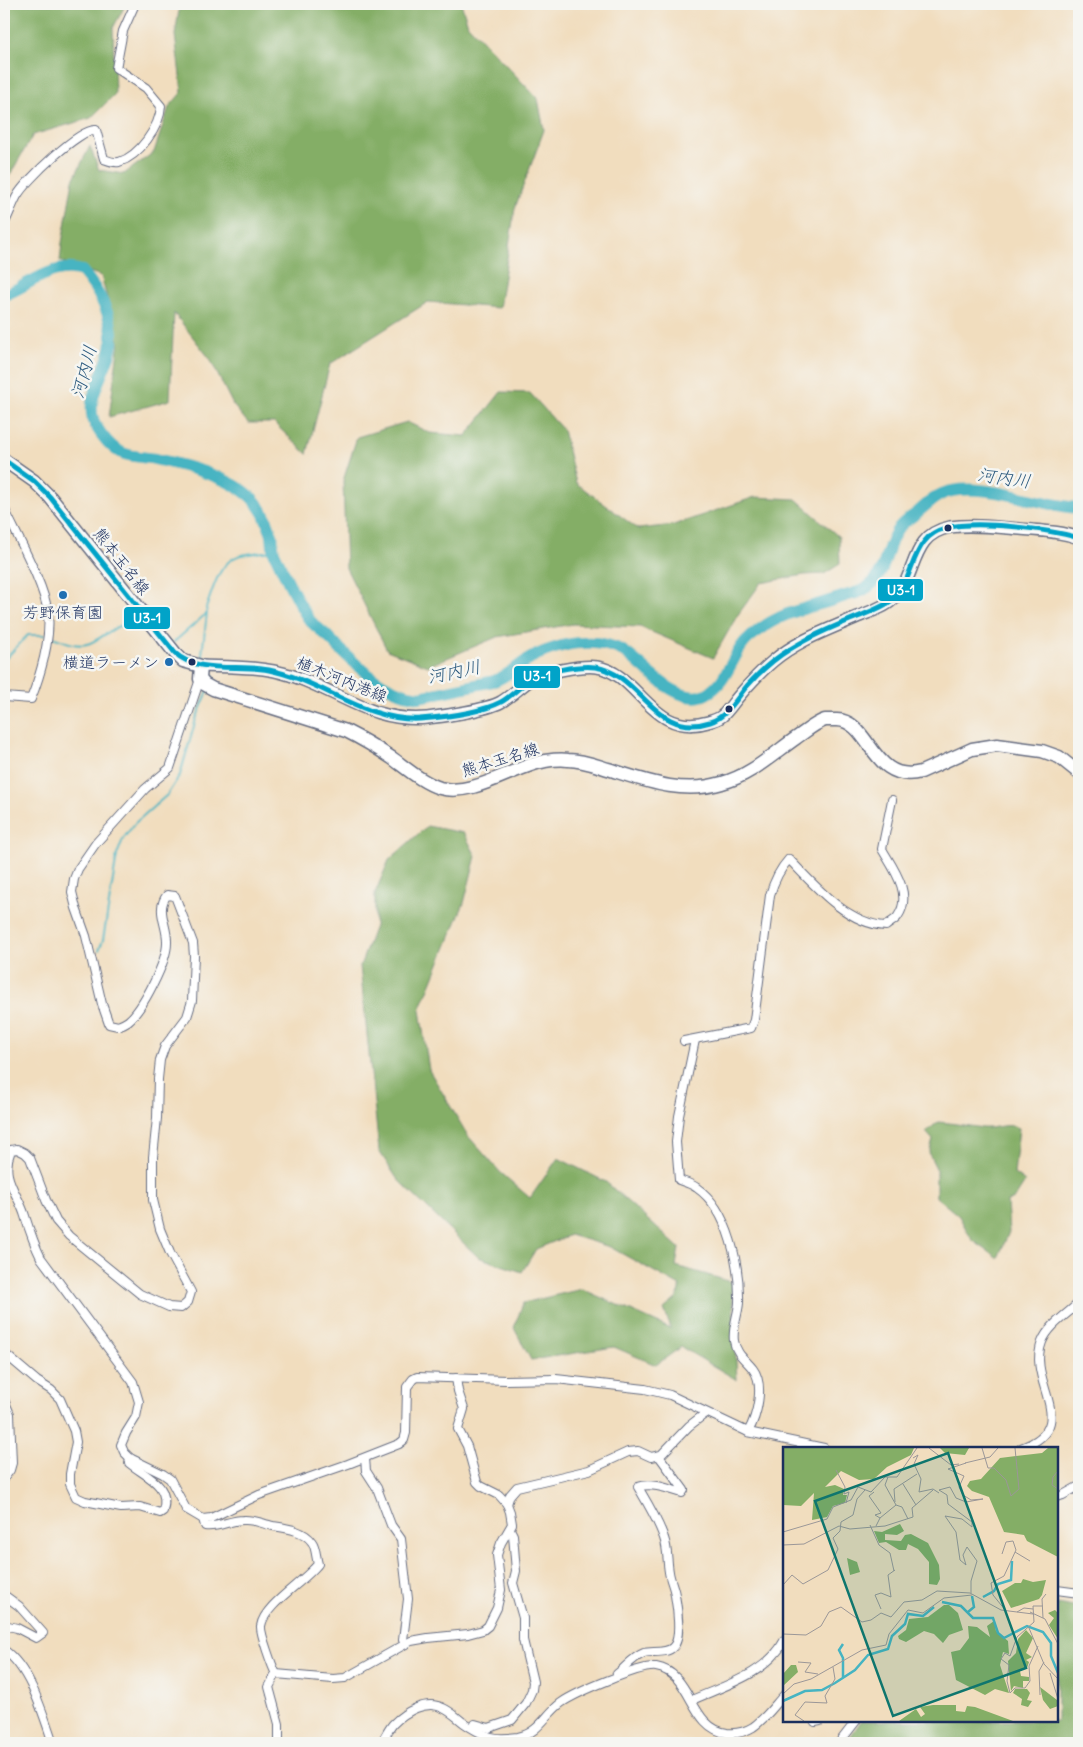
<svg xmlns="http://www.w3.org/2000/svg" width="1083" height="1747" font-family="Delius,'Klee One',sans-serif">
<rect width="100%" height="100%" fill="#f6f6f2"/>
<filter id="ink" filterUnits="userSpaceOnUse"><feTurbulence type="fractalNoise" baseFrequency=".02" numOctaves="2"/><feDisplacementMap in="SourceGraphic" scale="10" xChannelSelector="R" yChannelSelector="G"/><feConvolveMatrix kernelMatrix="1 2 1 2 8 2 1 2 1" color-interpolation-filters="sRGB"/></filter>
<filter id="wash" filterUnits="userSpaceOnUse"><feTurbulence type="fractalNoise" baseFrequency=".0096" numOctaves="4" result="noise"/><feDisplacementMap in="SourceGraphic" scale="20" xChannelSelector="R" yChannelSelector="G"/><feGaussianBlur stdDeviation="1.12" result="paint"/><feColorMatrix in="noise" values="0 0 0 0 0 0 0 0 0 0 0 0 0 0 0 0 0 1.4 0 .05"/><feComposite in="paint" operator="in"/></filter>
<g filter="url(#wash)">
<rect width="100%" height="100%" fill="#f1ddbe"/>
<!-- forest -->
<g fill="#84ae66" stroke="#506e62">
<path d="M4,4h122l-13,24 2,66 -24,24 -58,17 -29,50z"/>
<path d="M180,4h278l4,2 6,19 70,74 6,31 -29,78 -16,100 -71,-6 -98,62 -23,90 -33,-31h-26l-15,-18 -23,-46 -36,-46 -4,87 -61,17 10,-75 -18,-66 -41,-15 2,-18 11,-63 17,-34 9,24 25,4 30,-22 15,-45 13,-15 -7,-57z"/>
<path d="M501,392l29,1 33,37 13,53 62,46 36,-4 81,-28 41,2 43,38 1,27 -16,10 -20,1 -43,8 -24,33 -24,42 -73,-31 -67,-3 -76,13 -69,29 -41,-16 -41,-82 -3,-87 14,-44 50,-15 23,11 36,3z"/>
<path d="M427,826l37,7 12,23 -12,47 -44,107 9,60 39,66 32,36 30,26 28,-40 48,24 73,66 -3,18 56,16 5,98 -56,-33 -25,18 -42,-18 -83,13 -17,-32 9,-25 59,-14 89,40 -7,-20 13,-11 3,-12 -70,-39 -40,-12 -34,14 -14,23 -44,-15 -80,-77 -19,-29 -19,-185 15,-40v-33l14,-33z"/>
<path d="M938,1122c16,1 30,4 45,6 14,1 23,-6 36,0l-5,46 11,8 -11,17 -7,3 2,30 -11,26 -26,-18 -13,-24 -23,-19v-29l-7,-14 4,-14 -7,-8z"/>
<path d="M1057,1604l22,4v135h-233l15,-22h196z"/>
</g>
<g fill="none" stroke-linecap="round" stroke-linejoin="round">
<!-- stream -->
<g stroke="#46b4c2" stroke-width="2">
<path d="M50,636c11,4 25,11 37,8 13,-3 32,-23 45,-21 11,1 15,13 25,17"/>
<path d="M174,642l33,-29"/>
<path d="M4,660l24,-25h17"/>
<path d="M206,662l-4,-8 5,-41 -1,-5c7,-18 13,-49 36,-53 10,-2 21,-3 32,-4"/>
<path d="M211,670l3,9 -2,3"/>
<path d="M99,950l4,-10 14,-85 6,-16 12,-16 32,-28 13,-20 16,-56 12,-28"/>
</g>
<!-- river -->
<path stroke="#46b4c2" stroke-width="12" d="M4,295c25,-9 49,-34 78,-24 16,19 32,46 30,72 -3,27 -31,56 -16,83 5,9 16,23 26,27 10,4 23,4 33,6 28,6 74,18 95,37 11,10 18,25 22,39 1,6 0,13 3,19 10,21 20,44 33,64 4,6 13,12 19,18 26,26 53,56 92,61l75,-16c12,-4 21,-13 32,-20 13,-9 40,-18 57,-18 13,-1 28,2 40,8 21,13 55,57 83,43 20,-10 25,-35 38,-51 4,-5 10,-9 14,-12 26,-21 57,-24 87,-35 6,-2 13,-3 18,-6 26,-14 20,-41 35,-61 5,-8 13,-11 20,-17 7,-6 15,-14 24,-18 35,-15 99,12 137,14"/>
</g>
</g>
<g filter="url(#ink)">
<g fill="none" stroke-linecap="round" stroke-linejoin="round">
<defs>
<g id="minor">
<path d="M4,224c5,-9 8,-19 13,-28 8,-15 64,-69 79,-66l8,29c5,2 9,4 15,3 20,-6 41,-35 42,-56l-15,-18 -30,-20 7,-37 12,-27"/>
<path d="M4,508c13,28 41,77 44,106 3,26 -8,62 -17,85l-27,-2"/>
<path d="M200,679l-30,89 -25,21 -49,54 -18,26 -4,10 -2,13 4,16 10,28 16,68 7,20 9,2c3,-1 7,-3 10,-5 15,-12 39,-60 39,-78 1,-17 -12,-33 0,-48l8,1 18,47 1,13 -2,45 -5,16 -22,29 -5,14 -2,19 -1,39 -4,39v43l7,29 10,24 21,39 -3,10 -7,6 -12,-1 -29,-13 -71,-58 -13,-15 -10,-21 -16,-42 -5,-5 -8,-4 -6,1c-11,27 5,40 13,63 5,16 9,29 17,45l92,124 6,20 -3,15 -10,16 -5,12 3,7 6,6 33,16 7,5 16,30 17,10 2,7c13,2 25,-6 38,-6 11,-1 20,4 30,6 12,2 31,4 39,16 4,5 4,16 6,22 -14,18 -54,41 -57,62 -1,7 11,40 15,48"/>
<path d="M695,1040l-16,76 -3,26 3,38c6,2 13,4 18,8 32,22 43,79 42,115 -1,12 -7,26 -5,38 2,13 12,19 19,28 12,16 4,47 -5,63"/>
<path d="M684,1041l67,-13 3,-8 16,-125c4,-14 9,-25 19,-36 25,26 58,65 97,67 3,-3 10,-6 12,-10 15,-22 -5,-48 -16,-67l10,-49"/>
<path d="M4,1353l33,28 14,9 9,9 14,32 2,11 -6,32v10l6,13 9,4 36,7 19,-1 20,6 3,-2c8,-27 -17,-34 -34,-48l1,-5"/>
<path d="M4,1400l6,14 2,49 -2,7 -6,8"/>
<path d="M1021,1448c62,-22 5,-65 21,-106 6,-16 25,-28 37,-39"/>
<path d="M365,1458l1,13 11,17 14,37 10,14 7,60 -5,41 2,4"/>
<path d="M1057,1497l6,-2 16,-9"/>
<path d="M507,1504l3,-9 7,-8 72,-17 39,-18 10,-1 13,6 10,-2 28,-29 17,-13"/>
<path d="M203,1519l8,-1 48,-23 89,-31 51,-20 5,-4 2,-7 1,-46 6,-8 4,-2 89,3 50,-1 89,10 25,6 78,37 76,16"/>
<path d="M1057,1590l22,3"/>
<path d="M4,1595l15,11 24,27 -7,5 -19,-10 -13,-3"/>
<path d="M4,1650c26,18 39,64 49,93"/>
<path d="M276,1674l57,5 12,-1 66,-37 17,-3 40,-4 15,-4 5,-4 9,-18 4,-18 -4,-35 4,-12 11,-19 -2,-12 -3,-8 -8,-9 -18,-9 -4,-4 -10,-36 -9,-17 6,-20 -6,-18 -2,-13"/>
<path d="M276,1674l-7,13 10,37v19"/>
<path d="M617,1674c9,-7 16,-17 27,-21 8,-2 23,1 29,-6 9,-8 4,-41 2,-52 -1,-8 -5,-15 -6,-23 -2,-11 -1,-23 -5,-34 -6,-18 -16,-34 -26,-51 14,-5 31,2 44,6l2,-3 -25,-34"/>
<path d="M692,1700c31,-14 75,-26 92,-59"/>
<path d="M816,1721l-1,1 5,-1"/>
<path d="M475,1724l14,4 23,-8 14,-17 6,-13 1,-8 -10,-42v-22l-10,-35 3,-12 -3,-36 -3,-6"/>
<path d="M381,1743c4,-6 7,-13 12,-19 12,-12 33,-25 50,-16 9,4 14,10 21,15 7,5 16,10 24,13 7,3 22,2 30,1 21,-4 27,-22 43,-34 14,-10 79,-38 95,-36 37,6 33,61 71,66 10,1 18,-1 26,-6 12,-8 21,-21 31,-32"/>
<path d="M839,1743l17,-22"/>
</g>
<path id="secondary" d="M201,666c29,1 61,0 89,9 50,16 81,48 137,43 18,-2 59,-8 74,-16 10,-6 18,-14 28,-21 12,-9 53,-16 68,-14 42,6 55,72 111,55 4,-1 10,-3 14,-6 6,-5 11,-13 16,-19 11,-13 22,-25 35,-36 25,-21 55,-31 84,-44 12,-5 27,-9 36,-18 17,-14 18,-40 31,-57 6,-8 16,-13 26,-15 22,-3 47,0 70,2 20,2 40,2 59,9"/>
<path id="primary" d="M4,460l30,21 16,16 125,156 8,8 18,5 -1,13 4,5 9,5 133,42c16,8 31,17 46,27 14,10 31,25 48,30 34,9 72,-21 105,-27 7,-1 16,-2 23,-1 14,0 27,5 40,9 38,12 74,26 114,14 28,-7 51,-29 74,-45 9,-6 19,-15 29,-18 4,0 8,0 12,0 33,0 35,65 84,52l51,-23 25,-4 45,6 17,6 20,16"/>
</defs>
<!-- minor casing -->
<use href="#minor" stroke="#666c80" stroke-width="10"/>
<!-- secondary casing -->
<use href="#secondary" stroke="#666c80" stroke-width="14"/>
<!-- primary casing -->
<use href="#primary" stroke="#666c80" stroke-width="15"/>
<!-- minor -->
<use href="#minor" stroke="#fff" stroke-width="8"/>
<!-- secondary -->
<use href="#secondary" stroke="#fff" stroke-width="11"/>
<!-- primary -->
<use href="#primary" stroke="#fff" stroke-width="12"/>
<defs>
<path id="bus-1" d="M4,460l30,21 16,16 125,156c22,21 65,11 94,17 52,10 97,52 151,49 25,-2 60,-6 81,-17 11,-6 19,-16 29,-22 14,-9 49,-15 65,-13 47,7 59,73 115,55 17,-5 26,-23 37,-36 8,-9 16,-17 26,-25 23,-18 50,-30 77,-41 13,-5 26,-10 38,-17 22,-14 21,-42 36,-61 5,-7 14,-12 22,-14 31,-8 102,1 133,10"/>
</defs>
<!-- bus-1 casing -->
<use href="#bus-1" stroke="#f6f6f2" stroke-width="9"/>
<!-- bus-1 -->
<use href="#bus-1" stroke="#01a3c8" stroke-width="5"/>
</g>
</g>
<!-- markers -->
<g fill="#1b2f5e" stroke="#f6f6f2" stroke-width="2">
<circle cx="948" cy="528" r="4.5"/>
<circle cx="192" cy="662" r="4.5"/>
<circle cx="729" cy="709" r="4.5"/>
</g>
<g fill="#1f6fb2" stroke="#f6f6f2" stroke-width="2">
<circle cx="63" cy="595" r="5"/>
<circle cx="169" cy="662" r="5"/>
</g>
<g text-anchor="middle" stroke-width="5" stroke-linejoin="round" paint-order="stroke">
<!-- street labels -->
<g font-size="16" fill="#1b2f5e" stroke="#f6f6f2">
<text transform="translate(122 561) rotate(52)" y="6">熊本玉名線</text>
<text transform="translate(342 679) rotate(22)" y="6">植木河内港線</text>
<text transform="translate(500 759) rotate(-17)" y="6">熊本玉名線</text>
</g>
<!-- poi labels -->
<g font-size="16" fill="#1b2f5e" stroke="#f6f6f2">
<text x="63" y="618">芳野保育園</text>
<text x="159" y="668" text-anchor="end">横道ラーメン</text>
</g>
<!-- water labels -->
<g font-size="18" font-style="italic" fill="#28577c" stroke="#f6f6f2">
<text transform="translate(84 372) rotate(-75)" y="6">河内川</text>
<text transform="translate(1004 478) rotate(8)" y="6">河内川</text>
<text transform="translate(454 672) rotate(-12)" y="6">河内川</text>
</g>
</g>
<!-- overview -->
<g transform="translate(783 1447)">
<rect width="275" height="275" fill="#f1ddbe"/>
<path d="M0,1h131l-3,7 -24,12 -13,12 -15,1 -18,-9 -16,16 10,-2 9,4 -1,6h4l-2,8 -12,3 -6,11 -15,3 2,-27 -13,13 -18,-1zM157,1h29l-4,7 -20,-2zM265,1h10v109l-31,-16 -3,-6 -20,-3 -15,-35 -17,-6 -5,-5 3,-5 11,-2 19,-21 42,-5zM117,77l4,7 -7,4 -12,-1v6l16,1 4,-6 6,-1 17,9 11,22 1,14 -3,6 -8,-1v-22l-11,-13 -10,-5 -2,6h-7l-13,-8 -7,1 -5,-12 8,1zM64,111l10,4 3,10 -10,3zM240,132l10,3 13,-2 -4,15 -3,4 -28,9 -9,-17 13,-8h6zM161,158h5l9,8 5,17 -14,5 -6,8 -9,-9 -10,-3 -18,11 -7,-3 -1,-3 8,-6 3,-11 19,-2zM272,163l3,3v26l-9,-14 5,-7 -6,-5zM211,174l2,10 12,10 1,13 -6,-2 -3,13 9,28 -14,-4 -10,6 -29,-15 -5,-28 9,-2 9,-12 -1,-12 9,1 13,10 -3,-11zM243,183l7,8 -7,15 6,4 -6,3 3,2 -2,6 -7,3 1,5 8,1v4h-6v7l-9,-2 -3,5 -3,-30 8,-8 2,-14zM8,218h5l2,7 -15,14v-12zM257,240l17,13 1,6 -8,3 -7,-9zM232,242h12l3,4 -3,7 5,1 -4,6 -7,-2 1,-6 -9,-6zM150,258h23v6l9,1 2,-6 8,1 38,14h-114l17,-12 5,8 4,-3 -5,-7z" fill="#84ae66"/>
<path fill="none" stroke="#46b4c2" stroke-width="2.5" d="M200,150l11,-6 4,-7 13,-4 1,-19M159,155l19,4 12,12h20l5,15 6,5 23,-12 16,6 8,11v13l7,17M185,165l6,-5 -2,-11M60,197l-4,6 4,8v19M0,254l22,-10 17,-1 13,-7 20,-13 13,-15 20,-6 4,-13 13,-12 3,-10 15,2 11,-9"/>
<path fill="none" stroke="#9b9798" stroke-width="1" d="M146,1l22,17 8,-1M199,1l6,20h6l12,12 5,16 8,-7 -4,-41M130,11l5,-3 -4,9 7,15 -2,13 14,-3 6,4M182,16l25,-6 8,-9M183,16l-18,6 16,7 -5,11 4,8 8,5 12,-1 -17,3 -10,-4 -6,-11 -11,3 8,5 1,9 24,18v5M53,23l9,17 -1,7 5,-2 -3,11M275,24l-5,6 -1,8 6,4M105,30l-3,8 11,20 6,2 6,12M120,37l13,21M91,45l-5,4 12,17 -6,2 5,3M112,55l-1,-13 23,-15M87,78l9,20 11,8 4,18M93,79l4,-8 16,-13M0,85l44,-13 6,-12 18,-7 7,-13 13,5 14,-15h12l20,-29M0,98l21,-1 35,-18 11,3 35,-3 28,-9 -1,-9 21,-18M232,105l15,9M219,107l4,-12 7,-1 3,9 -12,26 -13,7 2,12 13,16M0,138l9,-10 11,9 25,-14 10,-21 -5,-11 7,-7 1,-9 12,-7 4,-16 8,-9M188,146v-12l6,-20 -10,-14 -4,8 3,10 -6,-5 -4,-28 -11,-16 17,3 10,8M98,162l-6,-14 6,-2 10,4 -3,-22 7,-5M234,165l7,-4 9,1M247,165l15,7 13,25M260,171l-1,-19 4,-5M246,181l15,36 14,15M0,187l23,1 15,-9 8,-14 12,-5 21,15 9,-2 10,-7 10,4 13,-15 18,-2 15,-9 33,2 31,17 32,4M15,215l13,1 -6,9 13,2M267,226l8,26M227,246l-3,-12 2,-16 -8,-6 4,-6 5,3 7,-19 17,-15 -1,-16h10M227,246l5,-5h10l5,-7 -1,-15 9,-20M0,247l11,-10 17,-5 51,-29 24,-5 3,-11 19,-24 15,3 21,-15 28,-3M257,248l-1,-24 5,-9M21,274l-9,-6 10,-13 22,1 -2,-7 10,-17 -2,-12"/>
<path fill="#0f766e" fill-opacity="0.15" stroke="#0f766e" stroke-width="2.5" d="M165,6l78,215 -133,48 -78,-215z"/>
<rect width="275" height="275" fill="none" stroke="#1b2f5e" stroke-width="2.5"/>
</g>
<g stroke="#f6f6f2" stroke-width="2">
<rect x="877" y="578" width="47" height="24" rx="5" fill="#01a3c8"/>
<rect x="123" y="606" width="48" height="24" rx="5" fill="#01a3c8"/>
<rect x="513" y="665" width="48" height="24" rx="5" fill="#01a3c8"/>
</g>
<g font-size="14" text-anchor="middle" font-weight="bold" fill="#fff">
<text x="901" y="595">U3-1</text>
<text x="147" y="623">U3-1</text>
<text x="537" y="681">U3-1</text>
</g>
<!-- margin -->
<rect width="1083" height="1747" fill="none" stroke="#f6f6f2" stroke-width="20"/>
</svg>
